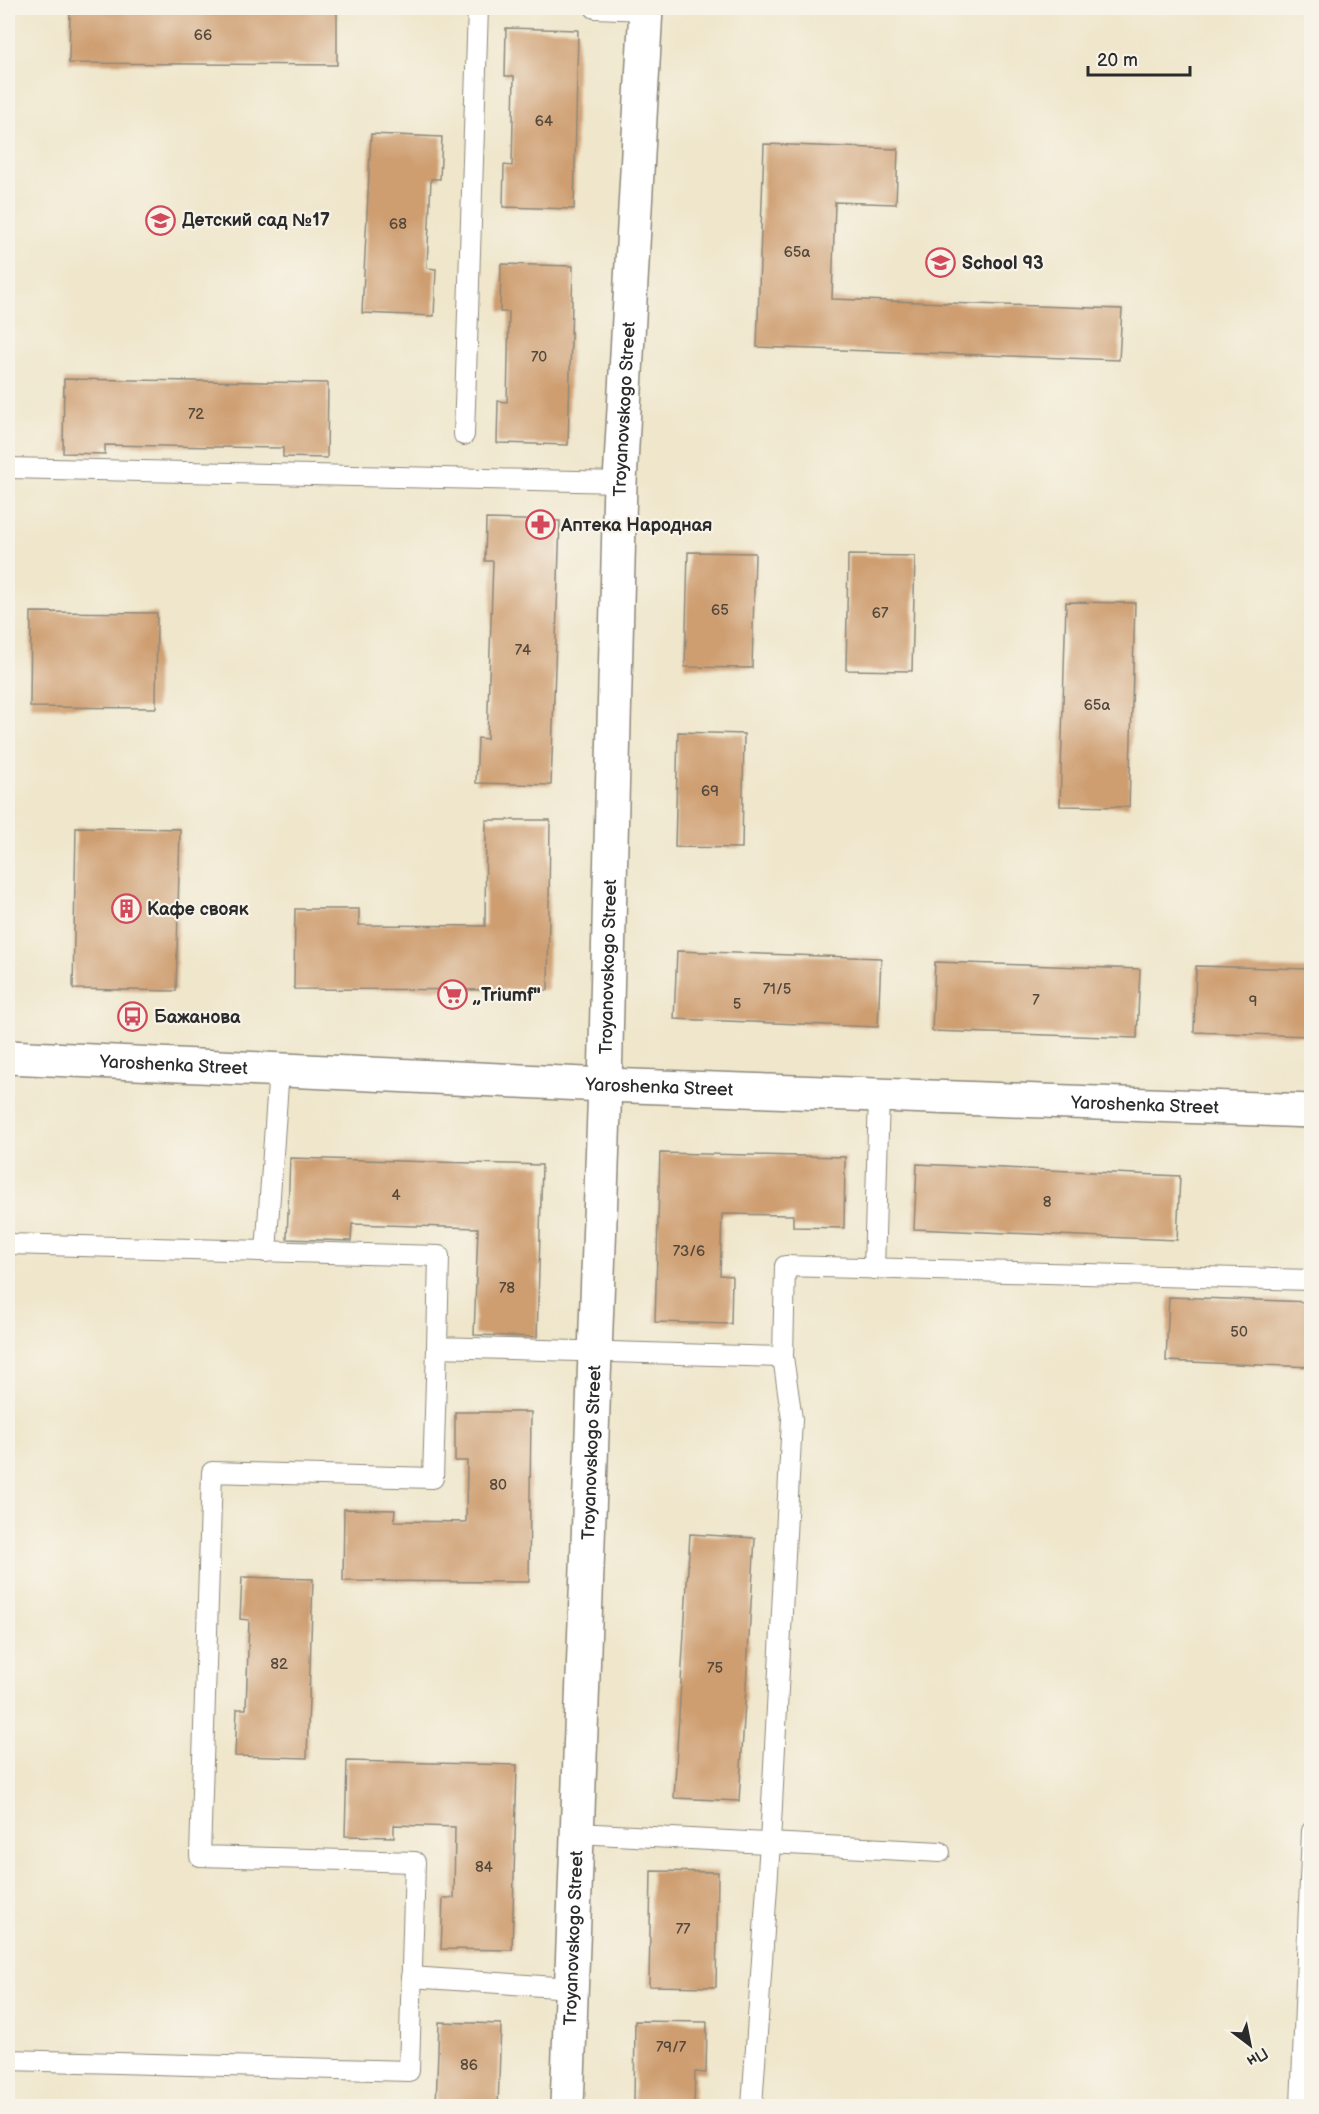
<svg xmlns="http://www.w3.org/2000/svg" width="1319" height="2114" font-family="'Balsamiq Sans',sans-serif">
<rect width="100%" height="100%" fill="#f7f3e8"/>
<filter id="ink" filterUnits="userSpaceOnUse"><feTurbulence type="fractalNoise" baseFrequency=".0167" numOctaves="2"/><feDisplacementMap in="SourceGraphic" scale="12" xChannelSelector="R" yChannelSelector="G"/><feConvolveMatrix kernelMatrix="1 2 1 2 8 2 1 2 1" color-interpolation-filters="sRGB"/></filter>
<filter id="wash" filterUnits="userSpaceOnUse"><feTurbulence type="fractalNoise" baseFrequency=".008" numOctaves="4" result="noise"/><feDisplacementMap in="SourceGraphic" scale="24" xChannelSelector="R" yChannelSelector="G"/><feGaussianBlur stdDeviation="1.35" result="paint"/><feColorMatrix in="noise" values="0 0 0 0 0 0 0 0 0 0 0 0 0 0 0 0 0 1.4 0 .05"/><feComposite in="paint" operator="in"/></filter>
<g filter="url(#wash)">
<rect width="100%" height="100%" fill="#efe6cb"/>
<g id="blocks">
<!-- building -->
<g fill="#ce9d70">
<rect x="8" y="8" width="3" height="48"/>
<path d="M70,8h267v57l-268,-2z"/>
<path d="M506,28l72,2 -4,179 -71,-2 1,-42 8,1 2,-90h-9z"/>
<path d="M371,134l71,3 -2,42h-9l-4,89 9,1 -2,47 -72,-3z"/>
<path d="M764,144l134,5 -2,55 -61,-2 -3,97 290,10 -3,51 -362,-13z"/>
<path d="M501,264l72,2 -5,179 -71,-2 1,-42 9,1 2,-90h-9z"/>
<path d="M64,379l264,4 -1,75 -44,-1v-9l-178,-3v9l-42,-1z"/>
<path d="M486,519l74,2 -9,264 -75,-2 2,-45 9,1 6,-178h-8z"/>
<path d="M688,552l67,1 -3,115 -67,-1z"/>
<path d="M848,555l67,1 -3,115 -66,-1z"/>
<path d="M1066,602l69,1 -6,204 -69,-1z"/>
<path d="M31,612l126,1 -1,95 -126,-1z"/>
<path d="M678,732l66,2 -2,114 -67,-1z"/>
<path d="M486,820h64l-2,170 -254,-1 1,-80h64v16l126,1z"/>
<path d="M76,827l104,2 -4,162 -103,-2z"/>
<path d="M677,951l204,7 -3,69 -204,-8z"/>
<path d="M935,962l205,7 -3,69 -205,-7z"/>
<path d="M1196,966l115,3 -2,67 -115,-4z"/>
<path d="M660,1153l185,4 -1,71 -51,-1v-12l-71,-1 -2,61 12,1 -1,48 -76,-2z"/>
<path d="M290,1158l252,7 -5,172 -63,-2 4,-107 -126,-4 -1,17 -64,-2z"/>
<path d="M917,1164l263,12 -3,64 -263,-11z"/>
<path d="M1169,1297l143,5v65l-146,-6z"/>
<path d="M455,1412h76l-2,170 -186,-1 1,-72 51,1 -1,11 72,1 1,-61h-12z"/>
<path d="M690,1534l65,4 -16,263 -65,-3z"/>
<path d="M242,1577l71,2 -6,179 -72,-2 2,-47h9l3,-89 -9,-1z"/>
<path d="M347,1761l170,4 -5,185 -71,-1 2,-51h11l1,-71 -61,-2v12l-49,-1z"/>
<path d="M651,1871l67,1 -2,115 -67,-1z"/>
<path d="M635,2021l72,1 -1,51 -11,-1 -1,34h-60z"/>
<path d="M439,2022l62,2 -3,82h-62z"/>
</g>
</g>
</g>
<g filter="url(#ink)">
<use href="#blocks" fill-opacity="0" stroke="#8d887b" stroke-width="1.5"/>
<g fill="none" stroke-linecap="round" stroke-linejoin="round">
<defs>
<g id="service">
<path d="M595,8l51,2"/>
<path d="M464,435l14,-427"/>
<path d="M8,468l612,14"/>
<path d="M8,1244l431,12 -2,91 346,10 2,-91 527,14"/>
<path d="M266,1252l13,-183"/>
<path d="M874,1269l5,-174"/>
<path d="M577,1833l363,19"/>
<path d="M411,1977l160,11"/>
<path d="M8,2060l401,11 6,-209 -215,-6 12,-384 221,6 4,-131"/>
<path d="M752,2106l18,-263 22,-424 -9,-62"/>
<path d="M1301,2106l11,-275"/>
</g>
<g id="minor">
<path id="s1" d="M567,2106l38,-1021 15,-603 26,-474"/>
</g>
<g id="tertiary">
<path id="s2" d="M8,1057l597,28 707,26"/>
</g>
</defs>
<!-- service casing -->
<use href="#service" stroke="#8d887b" stroke-width="22"/>
<!-- minor casing -->
<use href="#minor" stroke="#8d887b" stroke-width="36"/>
<!-- tertiary casing -->
<use href="#tertiary" stroke="#8d887b" stroke-width="36"/>
<!-- service -->
<use href="#service" stroke="#fff" stroke-width="20"/>
<!-- minor -->
<use href="#minor" stroke="#fff" stroke-width="33"/>
<!-- tertiary -->
<use href="#tertiary" stroke="#fff" stroke-width="33"/>
</g>
</g>
<!-- icons -->
<defs>
<symbol id="school-ring" viewBox="-11 -11 22 22"><circle r="9.5" fill="#f7f3e8" stroke="#d1495b" stroke-width="1.5"/><path d="M0-5L7-2L0 1L-7-2ZM-4 1L0 2.5L4 1V4Q0 6-4 4Z" fill="#d1495b"/></symbol>
<symbol id="pharmacy-ring" viewBox="-11 -11 22 22"><circle r="9.5" fill="#f7f3e8" stroke="#d1495b" stroke-width="1.5"/><path d="M-2-6h4v4h4v4h-4v4h-4v-4h-4v-4h4Z" fill="#d1495b"/></symbol>
<symbol id="building-ring" viewBox="-11 -11 22 22"><circle r="9.5" fill="#f7f3e8" stroke="#d1495b" stroke-width="1.5"/><path d="M-4-6H4V6H1V3H-1V6H-4ZM-2.5-4.3h1.7v1.8h-1.7ZM.8-4.3h1.7v1.8H.8ZM-2.5-1h1.7V.8h-1.7ZM.8-1h1.7V.8H.8Z" fill="#d1495b"/></symbol>
<symbol id="supermarket-ring" viewBox="-11 -11 22 22"><circle r="9.5" fill="#f7f3e8" stroke="#d1495b" stroke-width="1.5"/><path d="M-6-5.5h2.5l.6 2H6L4.5 2H-2.5L-4.4-4H-6ZM-1.5 3.2a1.3 1.3 0 1 0 .1 0ZM3 3.2a1.3 1.3 0 1 0 .1 0Z" fill="#d1495b"/></symbol>
<symbol id="bus-ring" viewBox="-11 -11 22 22"><circle r="9.5" fill="#f7f3e8" stroke="#d1495b" stroke-width="1.5"/><path d="M-5-6H5V4H4V6H2V4H-2V6H-4V4H-5ZM-3.5-4V0h7V-4ZM-3.5 1.2v1.5H-2V1.2ZM2 1.2v1.5H3.5V1.2Z" fill="#d1495b"/></symbol>
</defs>
<g fill-rule="evenodd">
<use href="#school-ring" x="144" y="204" width="33" height="33"/>
<use href="#school-ring" x="924" y="246" width="33" height="33"/>
<use href="#pharmacy-ring" x="524" y="508" width="33" height="33"/>
<use href="#building-ring" x="110" y="892" width="33" height="33"/>
<use href="#supermarket-ring" x="436" y="978" width="33" height="33"/>
<use href="#bus-ring" x="116" y="1000" width="33" height="33"/>
</g>
<g text-anchor="middle" stroke-width="4.5" stroke-linejoin="round" paint-order="stroke">
<!-- number labels -->
<g font-size="15" fill="#54483c">
<text x="203" y="40">66</text>
<text x="544" y="126">64</text>
<text x="398" y="229">68</text>
<text x="797" y="257">65а</text>
<text x="539" y="362">70</text>
<text x="196" y="419">72</text>
<text x="720" y="615">65</text>
<text x="880" y="618">67</text>
<text x="523" y="655">74</text>
<text x="1097" y="710">65а</text>
<text x="710" y="796">69</text>
<text x="777" y="994">71/5</text>
<text x="1036" y="1005">7</text>
<text x="1253" y="1006">9</text>
<text x="737" y="1009">5</text>
<text x="396" y="1200">4</text>
<text x="1047" y="1207">8</text>
<text x="689" y="1256">73/6</text>
<text x="507" y="1293">78</text>
<text x="1239" y="1337">50</text>
<text x="498" y="1490">80</text>
<text x="279" y="1669">82</text>
<text x="715" y="1673">75</text>
<text x="484" y="1872">84</text>
<text x="683" y="1934">77</text>
<text x="671" y="2052">79/7</text>
<text x="469" y="2070">86</text>
</g>
<!-- poi labels -->
<g font-size="18" font-weight="bold" fill="#2b2b2b" stroke="#f7f3e8" text-anchor="start">
<text x="182" y="226">Детский сад №17</text>
<text x="962" y="269">School 93</text>
<text x="561" y="531">Аптека Народная</text>
<text x="147" y="915">Кафе свояк</text>
<text x="473" y="1001">,,Triumf"</text>
<text x="154" y="1023">Бажанова</text>
</g>
<!-- street labels -->
<g font-size="18" fill="#2b2b2b" stroke="#f7f3e8">
<text dy="6" stroke="none"><textPath href="#s1" startOffset="1698">Troyanovskogo Street</textPath></text>
<text dy="6" stroke="none"><textPath href="#s1" startOffset="1140">Troyanovskogo Street</textPath></text>
<text dy="6" stroke="none"><textPath href="#s2" startOffset="166">Yaroshenka Street</textPath></text>
<text dy="6" stroke="none"><textPath href="#s2" startOffset="652">Yaroshenka Street</textPath></text>
<text dy="6" stroke="none"><textPath href="#s2" startOffset="1138">Yaroshenka Street</textPath></text>
<text dy="6" stroke="none"><textPath href="#s1" startOffset="654">Troyanovskogo Street</textPath></text>
<text dy="6" stroke="none"><textPath href="#s1" startOffset="168">Troyanovskogo Street</textPath></text>
</g>
</g>
<!-- margin -->
<rect width="1319" height="2114" fill="none" stroke="#f7f3e8" stroke-width="30"/>
<!-- north arrow -->
<g transform="translate(1250 2045) rotate(148)" stroke="#f7f3e8" stroke-width="4.5" paint-order="stroke">
<path d="M0-4.5L10 22L0 15L-10 22Z" fill="#2b2b2b"/>
<text y="-9" font-size="16" font-weight="bold" text-anchor="middle" fill="#2b2b2b">Пн</text>
</g>
<!-- scale -->
<path d="M1088 66v9h102v-9" fill="none" stroke="#2b2b2b" stroke-width="3"/>
<text x="1097" y="66" font-size="18" fill="#2b2b2b" stroke="#f7f3e8" stroke-width="4.5" paint-order="stroke">20 m</text>
</svg>
